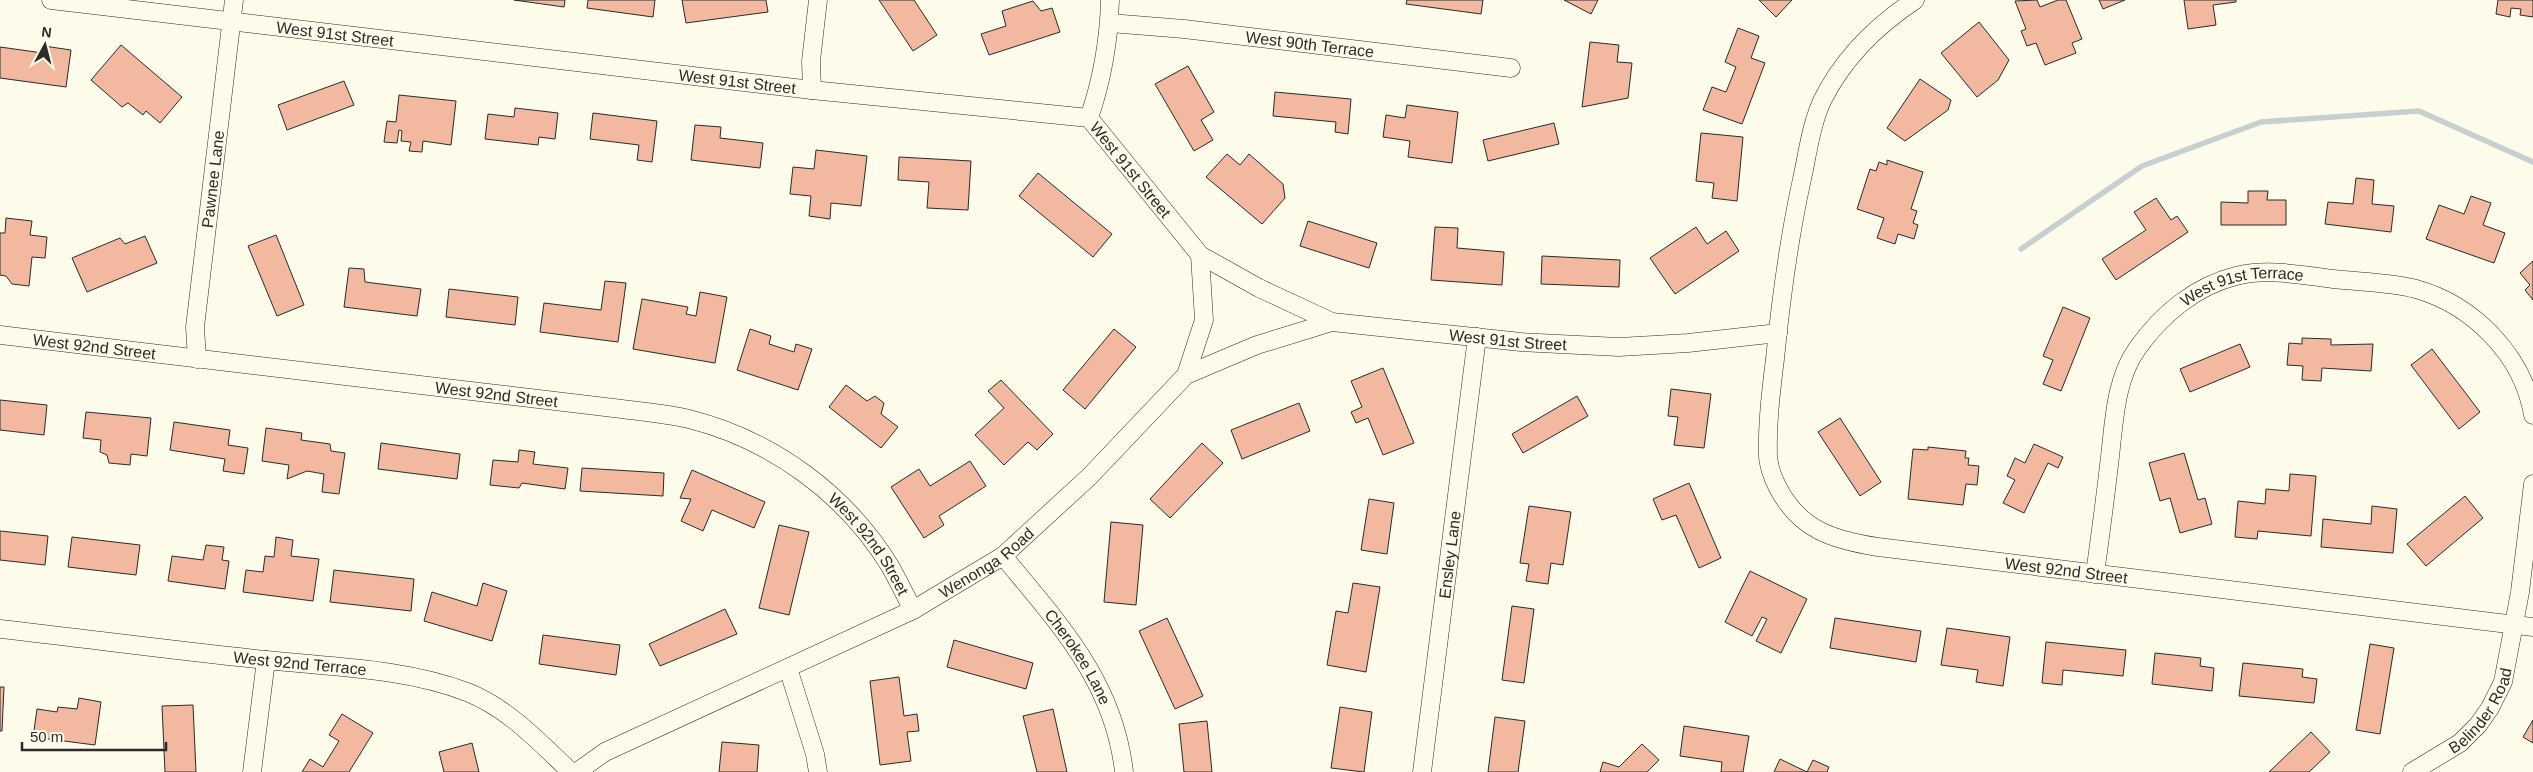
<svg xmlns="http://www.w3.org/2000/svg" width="2533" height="772" font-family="Helvetica,sans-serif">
<rect width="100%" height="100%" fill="#fdfbea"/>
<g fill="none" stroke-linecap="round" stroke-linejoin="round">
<!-- stream -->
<path stroke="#c7d0d0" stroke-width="5.5" d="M2021,249l121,-83 119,-44 158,-11 114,51"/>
</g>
<!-- building -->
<g fill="#f2b8a0" stroke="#2b2b2b">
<path d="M514,0h51l-1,7z"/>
<path d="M588,0h67l-2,17 -66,-9z"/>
<path d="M682,0h84l2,12 -82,11z"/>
<path d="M879,0h35l23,35 -24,16z"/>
<path d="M1407,0h76l-2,14 -75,-10z"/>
<path d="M1564,0h34l-7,14z"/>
<path d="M1759,0h33l-16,17z"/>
<path d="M2037,0l3,7 18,-7h8l16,39 -10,4 4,10 -31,12 -9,-22 -9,3 -6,-15 5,-2 -11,-28z"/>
<path d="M2099,0h26l-22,9z"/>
<path d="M2184,0h52v2l-23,3 3,20 -28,4z"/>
<path d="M2498,0h35v17l-13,-2 1,-6 -10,-1 -1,9 -14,-3z"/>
<path d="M1033,1l8,10 11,-3 8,24 -71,23 -8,-21 25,-8 -4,-15z"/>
<path d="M1979,22l30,38 -11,20 -21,17 -36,-44z"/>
<path d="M1738,28l21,8 -8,22 14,5 -23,61 -39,-14 9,-23 14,5 10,-25 -11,-5z"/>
<path d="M1590,42l29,3 -2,17 15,1 -4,35 -46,9z"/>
<path d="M121,45l61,52 -22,26 -14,-12 -3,4 -15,-12 -6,4 -31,-27z"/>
<path d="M44,46l27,4 -5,37 -66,-9v-31l43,6z"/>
<path d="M1188,66l26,46 -13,8 12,20 -19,11 -39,-67z"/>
<path d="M1920,79l31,21 -3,10 -43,31 -18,-13z"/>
<path d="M344,81l10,24 -67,25 -9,-25z"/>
<path d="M1275,92l76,7 -3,35 -13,-2 1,-10 -63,-6z"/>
<path d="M399,95l57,6 -5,44 -28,-4 -1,11 -13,-1 2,-9 -10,-1 1,-10 -3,-1 -2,13 -13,-1 3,-21 9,1z"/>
<path d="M1407,105l51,7 -6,51 -44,-6 2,-16 -27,-4 3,-22 19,3z"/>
<path d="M515,108l43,5 -3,26 -16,-2 -1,8 -53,-6 3,-25 26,3z"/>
<path d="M593,113l64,8 -5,41 -15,-2 2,-15 -49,-6z"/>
<path d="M1554,123l5,21 -71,17 -5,-21z"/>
<path d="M695,125l26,2 -1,11 43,5 -3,25 -69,-8z"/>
<path d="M1701,133l42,4 -6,64 -25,-3 2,-15 -18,-2z"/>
<path d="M816,150l51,6 -6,50 -30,-3 -1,16 -21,-3 2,-20 -21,-2 3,-27 21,2z"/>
<path d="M1227,154l13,11 9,-11 34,30 2,14 -23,26 -56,-47z"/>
<path d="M899,157l72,4 -3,49 -41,-2 2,-26 -31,-2z"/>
<path d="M1887,160l36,12 -12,37 6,2 -4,12 5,2 -4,14 -16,-5 -3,10 -18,-6 7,-20 -27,-9 13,-40 6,2 3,-9 8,3z"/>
<path d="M1038,173l74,61 -19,23 -74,-61z"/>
<path d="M2356,178l18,2 -2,24 22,2 -3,26 -66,-8 3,-22 25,2z"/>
<path d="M2248,191h20l-1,9h19v25h-65v-23l27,1z"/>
<path d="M2471,196l20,7 -8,22 22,8 -11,30 -68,-24 13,-34 25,9z"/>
<path d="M2156,198l15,22 6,-4 11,16 -72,48 -14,-21 44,-29 -12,-18z"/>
<path d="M6,218l26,3 -2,14 17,2 -2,21 -13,-1 -3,29 -17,-2 -6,-8 -6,-1v-42h5z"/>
<path d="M1308,221l69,22 -8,25 -69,-22z"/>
<path d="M1435,227l23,1 -1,20 47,4 -2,33 -71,-5z"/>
<path d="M1696,227l11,17 19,-13 13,20 -64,43 -25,-36z"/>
<path d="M276,235l28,70 -27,11 -29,-70z"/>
<path d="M145,236l12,27 -70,29 -15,-34 48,-20 5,6z"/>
<path d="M1542,256l78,4 -1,27 -78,-3z"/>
<path d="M2533,261v39l-8,-10 5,-5 -10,-12z"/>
<path d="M349,268l15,1 1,13 56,7 -4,27 -73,-9z"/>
<path d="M605,281l21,2 -8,59 -78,-10 4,-29 57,7z"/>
<path d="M449,289l69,8 -3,28 -69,-8z"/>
<path d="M700,292l27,5 -12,66 -82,-14 9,-50 46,8 -2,7 10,2z"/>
<path d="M2063,307l27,11 -29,73 -18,-7 10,-24 -10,-4z"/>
<path d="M750,329l21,7 -2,8 25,8 2,-8 16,5 -14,41 -61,-20z"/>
<path d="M1114,329l22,18 -51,62 -22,-19z"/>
<path d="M2302,338l29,1v6l42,-1 -2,27 -49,-3 -1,13 -19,-1 1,-14 -16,-1 2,-22 13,1z"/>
<path d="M2240,344l10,23 -60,25 -10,-23z"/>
<path d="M2432,349l48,63 -21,17 -48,-64z"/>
<path d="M1383,368l31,75 -31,12 -15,-37 -12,5 -5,-11 11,-5 -11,-26z"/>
<path d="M1001,380l52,54 -16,16 -9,-8 -24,23 -29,-30 29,-27 -16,-17z"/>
<path d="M846,385l21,16 8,-5 9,7 -3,11 17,13 -17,21 -52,-41z"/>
<path d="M1671,389l40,5 -7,54 -30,-3 4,-28 -10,-1z"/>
<path d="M1577,396l11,20 -65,37 -11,-19z"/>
<path d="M0,400l47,5 -3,30 -44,-5z"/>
<path d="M1299,403l11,28 -68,28 -11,-29z"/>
<path d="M86,412l65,6 -4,38 -16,-2 -1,11 -21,-2 -2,-8 -7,-3 1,-12 -18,-2z"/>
<path d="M1840,418l41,64 -21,14 -42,-64z"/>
<path d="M174,422l56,8 -2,15 20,3 -4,26 -21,-3 2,-12 -55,-9z"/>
<path d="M266,428l36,5 -1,7 29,4 1,7 14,2 -6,41 -17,-2 2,-18 -17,-3 -20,8 2,-14 -27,-4z"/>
<path d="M381,443l79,11 -3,25 -79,-10z"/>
<path d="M1202,443l21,20 -53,55 -20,-19z"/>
<path d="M2034,444l29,13 -5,11 -10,-5 -24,50 -21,-10 12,-23 -8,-4 8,-18 10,5z"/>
<path d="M1928,447l38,4 -1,7h4l-1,7 11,1 -2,19 -11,-1 -3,21 -55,-6 5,-50 15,1z"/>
<path d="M519,450l16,2 -2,12 35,4 -3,21 -43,-6 -3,5 -29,-3 3,-25 25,2z"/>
<path d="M2184,453l14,47 7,-2 7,26 -32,9 -10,-35 -10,3 -11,-38z"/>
<path d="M970,461l16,25 -47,30 5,9 -20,13 -33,-51 28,-18 11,17z"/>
<path d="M582,468l82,5 -1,23 -83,-5z"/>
<path d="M692,470l73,32 -11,26 -42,-18 -9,21 -22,-10 10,-22 -11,-1z"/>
<path d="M2290,474l26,2 -5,60 -53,-5 -1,8 -22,-2 3,-36 27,3 1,-15 23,2z"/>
<path d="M1689,483l32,75 -22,10 -23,-53 -14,5 -9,-21z"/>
<path d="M2465,496l18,22 -57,48 -19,-22z"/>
<path d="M1369,499l25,4 -7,51 -26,-4z"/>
<path d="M1529,506l42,6 -8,53 -12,-2 -3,21 -22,-3 3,-17 -9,-1z"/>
<path d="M2372,506l25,3 -4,44 -72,-6 2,-28 48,5z"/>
<path d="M1111,522l32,3 -7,80 -32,-3z"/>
<path d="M779,525l30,7 -20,83 -30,-7z"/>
<path d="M0,531l48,5 -3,29 -45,-5z"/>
<path d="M72,537l68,8 -4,30 -68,-8z"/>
<path d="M276,537l17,3 -2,16 28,3 -6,42 -70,-9 3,-22 17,2 2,-16 9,1z"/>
<path d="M206,545l18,2 -2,13 7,1 -4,28 -57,-8 4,-25 31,4z"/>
<path d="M334,570l80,9 -3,32 -81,-9z"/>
<path d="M1750,571l57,28 -26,54 -25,-12 11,-22 -5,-2 -10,19 -27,-14z"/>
<path d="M483,583l24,8 -15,50 -68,-20 8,-29 45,14z"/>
<path d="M1353,583l27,4 -14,85 -39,-7 9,-54 12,2z"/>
<path d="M1512,606l22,3 -10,74 -22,-3z"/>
<path d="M725,609l12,25 -77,32 -11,-22z"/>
<path d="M1167,618l36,78 -28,13 -36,-78z"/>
<path d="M1835,618l86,13 -5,31 -86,-14z"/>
<path d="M1947,628l63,9 -7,49 -27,-4 2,-12 -37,-5z"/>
<path d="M543,635l77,10 -4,30 -77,-11z"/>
<path d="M954,640l79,23 -7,26 -79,-22z"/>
<path d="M2046,642l80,8 -3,26 -60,-6 -1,15 -20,-2z"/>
<path d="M2370,644l24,4 -14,86 -24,-4z"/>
<path d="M2155,653l46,5 -1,8 14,2 -2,23 -60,-7z"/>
<path d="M2243,663l60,6 -1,8 15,2 -3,24 -75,-7z"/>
<path d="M899,677l5,39 13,-2 2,17 -12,1 4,29 -31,4 -10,-84z"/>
<path d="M0,687h4l-2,44h-2z"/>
<path d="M79,698l22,4 -6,43 -62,-8 4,-28 20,3 1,-5 19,2z"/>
<path d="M193,705l3,67h-31l-3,-66z"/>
<path d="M1340,707l32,5 -8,60 -33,-4z"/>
<path d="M1053,709l14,63h-30l-14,-56z"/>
<path d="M342,714l31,19 -24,39h-47l8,-13 13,8 16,-26 -10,-6z"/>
<path d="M1495,717l30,4 -7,51h-30z"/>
<path d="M2533,720v23l-10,-6z"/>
<path d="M1207,721l5,51h-28l-5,-48z"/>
<path d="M1684,726l65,10 -6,36h-22l1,-10 -42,-6z"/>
<path d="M2311,732l19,20 -21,20h-40z"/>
<path d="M722,742l37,3 -2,27h-38z"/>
<path d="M472,743l7,29h-35l-5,-20z"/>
<path d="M1642,744l17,16 -12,12h-47l3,-10 16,5z"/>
<path d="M1780,759l27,13 6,-12 16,7 -2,5h-53z"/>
</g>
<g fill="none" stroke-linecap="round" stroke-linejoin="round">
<defs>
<g id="minor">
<path id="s1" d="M51,0l761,90 277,28 111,137 59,33 73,34 189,20 98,5 69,-4 90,-10"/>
<path id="s2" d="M1915,0c-39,26 -71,57 -92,99 -12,25 -15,53 -21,80 -13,59 -21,119 -27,180 -4,32 -8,65 -7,98 1,9 5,21 9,29 22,44 56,54 101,61l655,80"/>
<path id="s3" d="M1110,23l74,6 327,39"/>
<path d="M812,90l-1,-29 7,-61"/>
<path d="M1089,118c13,-38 20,-78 21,-118"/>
<path id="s4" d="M0,335l622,74c22,3 46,5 67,10 83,21 156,74 201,147 8,14 15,29 23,44"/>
<path id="s5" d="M197,359l-2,-32 39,-327"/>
<path d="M1186,375l18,-55 -4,-65"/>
<path id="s6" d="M1003,556c55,67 111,125 121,216"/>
<path id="s7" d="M2095,574c5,-37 10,-73 14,-109 5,-38 5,-84 28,-116 24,-34 58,-63 99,-73 31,-8 65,-1 97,3 27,3 57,3 83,10 57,16 107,66 117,126"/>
<path id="s8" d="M0,629c89,10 177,22 266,31 66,7 138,8 201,32 41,16 72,50 104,80"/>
<path d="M788,668l27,86 3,18"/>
<path d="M252,772l14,-112"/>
<path id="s9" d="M577,772l28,-20 308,-142 90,-54 86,-79 97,-102 71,-30 75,-23"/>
<path id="s10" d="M1422,772l55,-435"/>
<path id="s11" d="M2412,772l48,-29 18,-18 12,-17 13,-26 17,-90 13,-108"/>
</g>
</defs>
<!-- minor casing -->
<use href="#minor" stroke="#2b2b2b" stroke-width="19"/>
<!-- minor -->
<use href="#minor" stroke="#fdfbea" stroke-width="18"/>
</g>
<g text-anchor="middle" stroke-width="4" stroke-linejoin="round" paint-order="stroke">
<!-- street labels -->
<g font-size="16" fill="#2b2b2b" stroke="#fdfbea">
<text dy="6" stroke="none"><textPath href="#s1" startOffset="286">West 91st Street</textPath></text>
<text dy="6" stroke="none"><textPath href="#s3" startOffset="201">West 90th Terrace</textPath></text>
<text dy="6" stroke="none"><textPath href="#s1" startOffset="691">West 91st Street</textPath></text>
<text dy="6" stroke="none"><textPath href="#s1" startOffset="1111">West 91st Street</textPath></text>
<text dy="6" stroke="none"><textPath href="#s5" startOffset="181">Pawnee Lane</textPath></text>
<text dy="6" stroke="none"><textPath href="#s7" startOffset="360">West 91st Terrace</textPath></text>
<text dy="6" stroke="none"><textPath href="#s1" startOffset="1546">West 91st Street</textPath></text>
<text dy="6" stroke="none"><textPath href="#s4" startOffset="95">West 92nd Street</textPath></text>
<text dy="6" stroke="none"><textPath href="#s4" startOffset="500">West 92nd Street</textPath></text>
<text dy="6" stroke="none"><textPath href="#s4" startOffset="919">West 92nd Street</textPath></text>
<text dy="6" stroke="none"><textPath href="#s10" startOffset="219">Ensley Lane</textPath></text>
<text dy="6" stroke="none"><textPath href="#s9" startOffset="461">Wenonga Road</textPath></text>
<text dy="6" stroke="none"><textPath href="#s2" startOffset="844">West 92nd Street</textPath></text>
<text dy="6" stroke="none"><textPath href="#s6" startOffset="126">Cherokee Lane</textPath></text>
<text dy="6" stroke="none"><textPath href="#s8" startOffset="302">West 92nd Terrace</textPath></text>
<text dy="6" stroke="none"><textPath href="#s11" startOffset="95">Belinder Road</textPath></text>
</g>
</g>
<!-- north arrow -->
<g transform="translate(45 45) rotate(7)" stroke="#fdfbea" stroke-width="4" paint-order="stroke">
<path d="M0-4L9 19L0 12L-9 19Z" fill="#2b2b2b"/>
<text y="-8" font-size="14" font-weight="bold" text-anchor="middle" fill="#2b2b2b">N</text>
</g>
<!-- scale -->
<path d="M22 742v8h144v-8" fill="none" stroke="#2b2b2b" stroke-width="2.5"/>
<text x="30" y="742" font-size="15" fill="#2b2b2b" stroke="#fdfbea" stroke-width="4" paint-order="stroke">50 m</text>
</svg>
